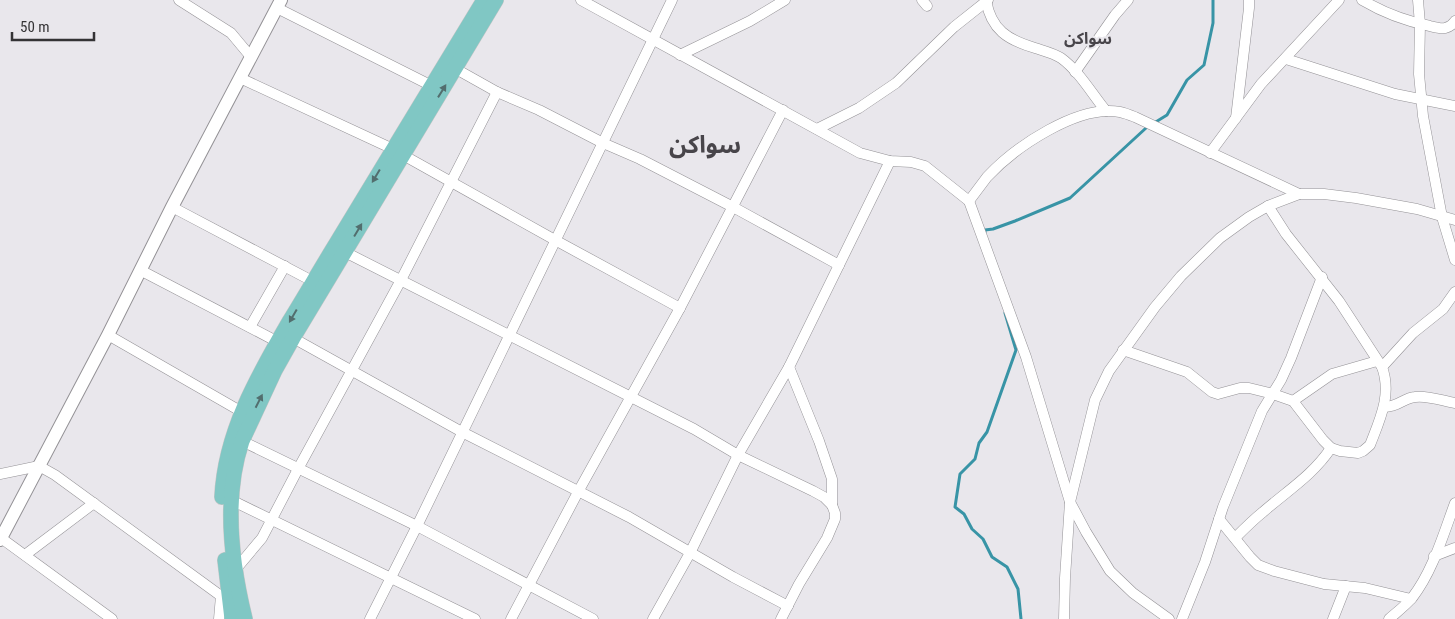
<svg xmlns="http://www.w3.org/2000/svg" width="1455" height="619" font-family="'Roboto Condensed','Noto Sans Arabic',sans-serif">
<rect width="100%" height="100%" fill="#e9e7ec"/>
<g fill="none" stroke-linecap="round" stroke-linejoin="round">
<!-- stream -->
<g stroke="#3894a6" stroke-width="3">
<path d="M985,232v-2l8,-1 22,-8 55,-23 76,-70 21,-13 20,-35 17,-15 9,-42v-23"/>
<path d="M1005,313l11,37 -29,82 -8,11 -4,16 -15,15 -5,33 9,7 8,15 11,10 9,18 15,10 11,22 3,30"/>
</g>
<defs>
<g id="minor">
<path d="M179,0l52,33 20,24"/>
<path d="M581,0l279,153 30,8 21,1 14,4 44,35 57,156 44,145 16,30 24,39 23,22 36,26"/>
<path d="M922,0l5,6"/>
<path d="M986,0c5,30 22,40 49,48 9,3 18,5 26,10 18,13 31,36 45,53"/>
<path d="M1362,0c22,13 43,21 68,26 4,1 11,3 15,2 5,-1 8,-4 10,-7"/>
<path d="M1418,0l2,24 -1,50 4,42 19,101 13,43"/>
<path d="M277,8l155,78"/>
<path d="M680,55l70,-34 35,-21"/>
<path d="M1286,59l109,35 60,12"/>
<path d="M456,69l41,23 42,18 64,33 37,16 93,48 106,58"/>
<path d="M1075,72l40,-57 13,-15"/>
<path d="M240,78l153,71"/>
<path d="M1236,118l13,-110v-8"/>
<path d="M817,129l42,-21 37,-25 58,-56 34,-27"/>
<path d="M1210,153l51,-69 78,-84"/>
<path d="M403,155l152,85 125,68"/>
<path d="M969,201c6,-8 12,-16 18,-24 28,-30 91,-73 133,-65 5,1 10,3 15,5l164,77"/>
<path d="M172,207l146,77"/>
<path d="M341,250l353,179 44,26 75,36 11,6 8,8"/>
<path d="M140,270l138,72"/>
<path d="M250,327l35,-61"/>
<path d="M108,335l134,77"/>
<path d="M293,338l169,94 167,85 104,60 55,29"/>
<path d="M1123,350l64,22 25,20 6,2 22,-6h9l24,6 20,7 30,39 8,8 9,3 18,2 5,-2 7,-6c10,-26 22,-50 12,-78l-43,-66 -53,-67 -18,-28"/>
<path d="M1382,367l31,-34 30,-24 12,-17"/>
<path d="M1293,401l39,-27 45,-13"/>
<path d="M1384,407c15,0 19,-9 31,-10 12,-2 28,4 40,6"/>
<path d="M242,441l175,85 176,93"/>
<path d="M0,474l39,-8 16,9 166,121 13,1"/>
<path d="M231,500l244,119"/>
<path d="M1219,519l31,38 8,8 16,6 50,13 41,4 46,11"/>
<path d="M1,538l111,81"/>
<path d="M1235,538c9,-9 18,-18 28,-26 24,-21 50,-37 68,-64"/>
<path d="M25,555l69,-52"/>
<path d="M1434,556l21,-8"/>
<path d="M236,569l26,-31 36,-69 103,-189 96,-188"/>
<path d="M219,619l2,-23"/>
<path d="M370,619l47,-93 255,-526"/>
<path d="M511,619l67,-127 102,-184 103,-198"/>
<path d="M653,619l37,-66 48,-98 51,-88 101,-206"/>
<path d="M781,619l18,-35 28,-46 8,-19v-6l-3,-8v-26l-13,-38 -30,-74"/>
<path d="M1064,619l1,-41 5,-76 25,-102 14,-29 46,-64 26,-31 39,-38 29,-21 19,-11 31,-12h25l32,4 61,11 38,11"/>
<path d="M1182,619l23,-57 18,-55 39,-96 19,-31 10,-22 31,-81"/>
<path d="M1333,619l13,-33"/>
<path d="M1389,619c8,-7 16,-13 23,-21 21,-27 31,-63 43,-95"/>
</g>
<path id="tertiary" d="M0,540l108,-205 64,-128 109,-207"/>
<g id="primary">
<path d="M222,497c3,-64 35,-120 67,-175 16,-26 31,-52 47,-78 49,-82 99,-162 148,-244"/>
<path d="M225,560l7,59"/>
<path d="M245,619c-14,-57 -22,-122 -3,-178l33,-71 18,-32 203,-338"/>
</g>
</defs>
<!-- minor casing -->
<use href="#minor" stroke="#949296" stroke-width="11"/>
<!-- tertiary casing -->
<use href="#tertiary" stroke="#949296" stroke-width="14"/>
<!-- primary casing -->
<use href="#primary" stroke="#c6c6c6" stroke-width="16"/>
<!-- minor -->
<use href="#minor" stroke="#fff" stroke-width="10"/>
<!-- tertiary -->
<use href="#tertiary" stroke="#fff" stroke-width="12"/>
<!-- primary -->
<use href="#primary" stroke="#80c7c4" stroke-width="15"/>
</g>
<!-- one-way arrows -->
<defs><path id="oneway-solid" d="M-6-.8H1V-3.2L6.5 0L1 3.2V.8H-6Z" transform="scale(1.25)"/></defs>
<g fill="#526e6e">
<use href="#oneway-solid" transform="translate(442 91) rotate(-58)"/>
<use href="#oneway-solid" transform="translate(376 176) rotate(121)"/>
<use href="#oneway-solid" transform="translate(358 230) rotate(-59)"/>
<use href="#oneway-solid" transform="translate(293 316) rotate(120)"/>
<use href="#oneway-solid" transform="translate(259 401) rotate(-63)"/>
</g>
<g text-anchor="middle" stroke-width="4" stroke-linejoin="round" paint-order="stroke">
<!-- quarter labels -->
<g font-size="16" font-weight="bold" fill="#48454a" stroke="#e9e7ec">
<text x="1088" y="44">سواكن</text>
</g>
<!-- town labels -->
<g font-size="24" font-weight="bold" fill="#48454a" stroke="#e9e7ec">
<text x="705" y="153">سواكن</text>
</g>
</g>
<!-- scale -->
<path d="M12 32v8h82v-8" fill="none" stroke="#343335" stroke-width="2.5"/>
<text x="20" y="32" font-size="15" fill="#343335" stroke="#e9e7ec" stroke-width="4" paint-order="stroke">50 m</text>
</svg>
